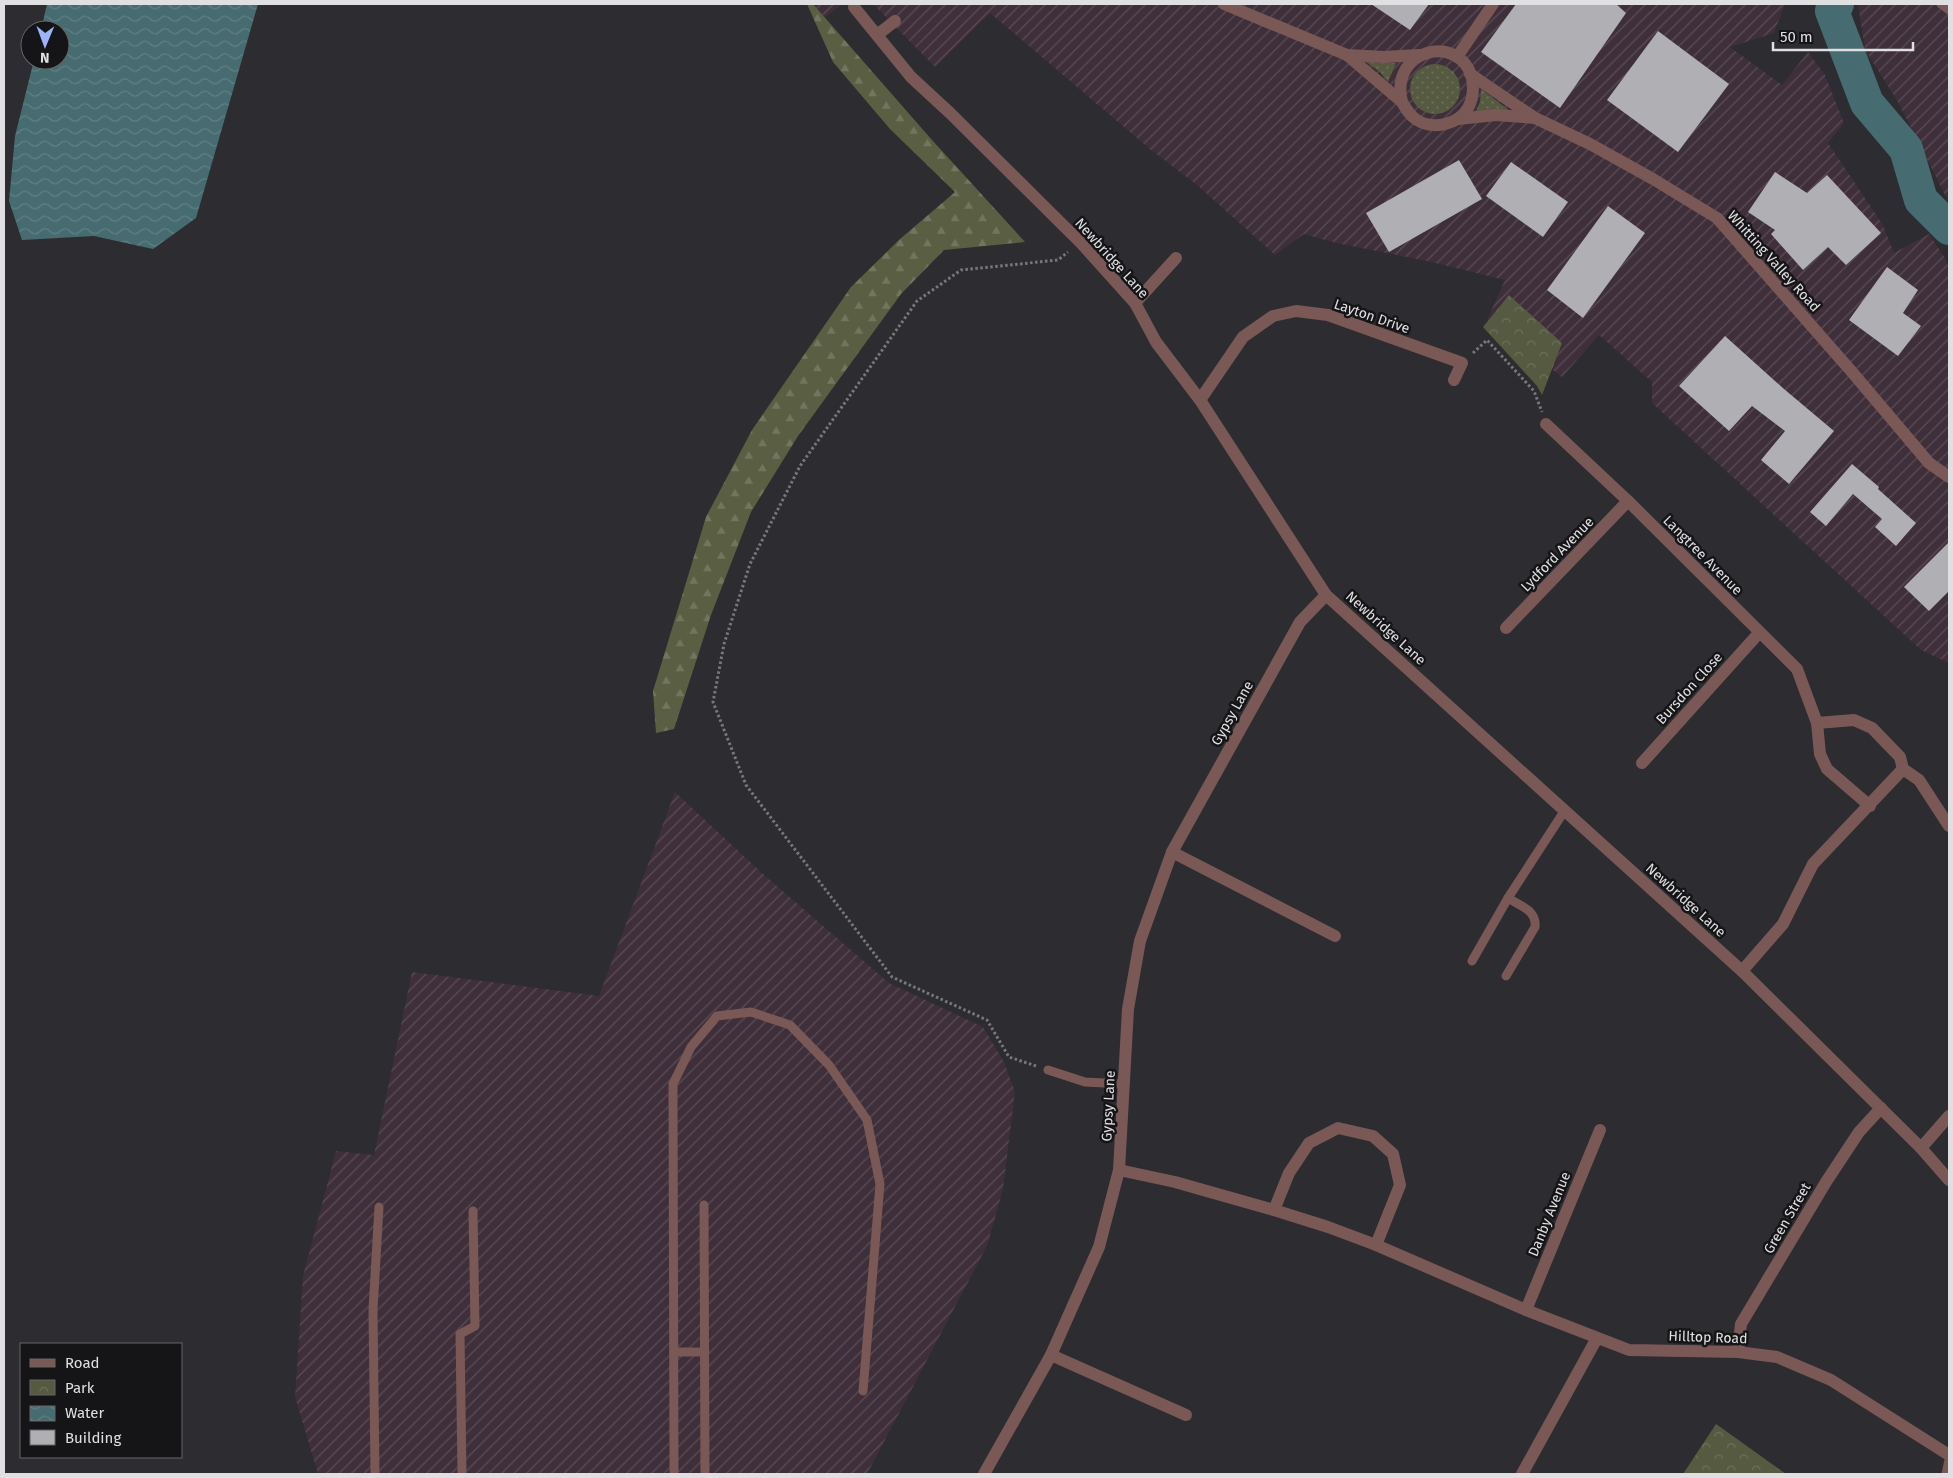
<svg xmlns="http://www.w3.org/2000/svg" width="1953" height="1478" font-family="'Fira Sans',sans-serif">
<defs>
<pattern id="industrial-furrows" width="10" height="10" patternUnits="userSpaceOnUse" patternTransform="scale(1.25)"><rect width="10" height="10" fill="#3f2f3a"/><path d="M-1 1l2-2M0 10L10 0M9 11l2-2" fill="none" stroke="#5a4d56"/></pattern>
<pattern id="grass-dots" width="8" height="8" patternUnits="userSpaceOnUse" patternTransform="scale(1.25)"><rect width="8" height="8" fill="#555a40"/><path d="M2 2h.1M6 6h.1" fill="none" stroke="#6d715b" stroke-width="1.8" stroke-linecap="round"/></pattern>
<pattern id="forest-firs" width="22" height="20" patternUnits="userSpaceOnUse" patternTransform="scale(1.25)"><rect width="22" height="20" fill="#5a5f43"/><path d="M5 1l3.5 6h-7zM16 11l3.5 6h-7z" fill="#71765e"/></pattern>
<pattern id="park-crowns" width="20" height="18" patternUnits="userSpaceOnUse" patternTransform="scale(1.25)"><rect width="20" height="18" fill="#555a40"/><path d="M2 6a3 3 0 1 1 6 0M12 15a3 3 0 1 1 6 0" fill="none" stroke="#6d715b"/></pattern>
<pattern id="water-waves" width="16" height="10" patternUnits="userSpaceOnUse" patternTransform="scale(1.25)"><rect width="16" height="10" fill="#466b70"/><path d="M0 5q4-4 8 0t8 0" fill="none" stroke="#608084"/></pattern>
</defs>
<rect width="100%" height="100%" fill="#2d2c30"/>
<!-- industrial -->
<g fill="url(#industrial-furrows)">
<path d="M813,4h30l-18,13z"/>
<path d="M873,4h912l-11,29 -44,14 52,38 26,-33 17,23 19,48 -16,20 55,82 11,28 35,-19 16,24 4,10v395l-28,-13 -269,-247v-21l-53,-47 -37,42 -75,-57 18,-40 -78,-19 -91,-18 -32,-9 -29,21 -78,-70 -46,-35 -161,-137 -55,54z"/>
<path d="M1858,4h91v199l-51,-101 -33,-52z"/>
<path d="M675,792l87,81 127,110 94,44 21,35 11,30 -12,97 -16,57 -120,228h-549l-23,-77 8,-121 33,-125 38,4 38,-183 187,24z"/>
</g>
<!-- grass -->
<g fill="url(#grass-dots)">
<path d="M1366,62l30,1 -8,19 -8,-10z"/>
<circle cx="1435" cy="89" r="25"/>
<path d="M1481,89l29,22h-34l4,-9z"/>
</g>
<!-- forest -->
<path fill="url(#forest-firs)" d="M807,4h6l119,136 93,102 -81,8 -43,44 -103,142 -47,76 -40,103 -37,114 -18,4 -3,-42 53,-174 46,-87 99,-143 49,-48 55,-47 -65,-63 -57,-67z"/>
<!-- park -->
<g fill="url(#park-crowns)">
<path d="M1509,295l53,48 -20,52 -5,-9 -54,-59z"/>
<path d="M1716,1424l70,50h-103z"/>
</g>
<!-- water -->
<path fill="url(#water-waves)" d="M47,4h211l-62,214 -43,31 -59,-13 -72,4 -13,-39 6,-65 19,-76h26v-30h-19z"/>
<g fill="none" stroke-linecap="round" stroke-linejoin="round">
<!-- river -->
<path stroke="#466b70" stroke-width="34" d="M1837,4l-5,7 35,92 39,46 15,51 28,28"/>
</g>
<!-- building -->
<g fill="#afafb4">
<path d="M1371,4h58l-19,26z"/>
<path d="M1516,4h100l10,9 -66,95 -79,-56z"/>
<path d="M1658,31l71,53 -51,68 -71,-52z"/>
<path d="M1459,160l23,39 -93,53 -23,-39z"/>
<path d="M1511,162l57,40 -25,35 -57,-41z"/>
<path d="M1775,172l32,21 20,-18 54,58 -35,32 -18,-18 -25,23 -32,-36 4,-4 -27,-18z"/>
<path d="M1608,206l37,27 -62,85 -36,-28z"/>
<path d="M1887,267l31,23 -15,23 18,13 -23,30 -49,-36z"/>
<path d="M1725,336l59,53 50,42 -45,53 -28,-24 24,-29 -33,-25 -23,25 -50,-45z"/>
<path d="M1852,464l27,23 -1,2 38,34 -20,23 -21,-19 7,-8 -29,-25 -27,32 -16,-14z"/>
<path d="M1949,542v49l-20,20 -25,-24z"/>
</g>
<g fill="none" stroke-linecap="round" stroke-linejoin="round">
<!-- path -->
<g stroke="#78777a" stroke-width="3" stroke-dasharray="2.5 2.5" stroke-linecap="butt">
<path d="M1473,353l14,-13 47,51 8,21"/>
<path d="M1036,1066l-27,-9 -22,-37 -95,-43 -146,-192 -33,-83 11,-58 26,-80 50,-98 117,-165 44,-31 97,-10 10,-8"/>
</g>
<!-- lane -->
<g stroke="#7a5856" stroke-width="9">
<path d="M1941,4l8,6"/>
<path d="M1472,961l36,-63"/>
<path d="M1506,976l29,-49c2,-17 -15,-21 -27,-29l57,-88"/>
<path d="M1048,1070l37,12 39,2"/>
<path d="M704,1205l1,269"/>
<path d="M674,1352h31"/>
<path d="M375,1474l-2,-164 6,-103"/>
<path d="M462,1474l-2,-140 15,-8 -2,-115"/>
<path d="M674,1474l-1,-390 18,-37 26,-31 34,-4 39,13 39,40 38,55 13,64 -17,207"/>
<path d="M1946,1474l3,-14"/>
</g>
<!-- street -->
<g stroke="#7a5856" stroke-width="12">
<path d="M1224,4l123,51 55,47c4,7 8,14 15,18 16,10 41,5 51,-12 5,-9 6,-19 4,-30 -12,-45 -83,-30 -70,24"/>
<path d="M854,7l57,70 39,36 131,130 54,60 21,39 44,58 126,195 416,376 179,177 28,32"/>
<path d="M877,35l18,-14"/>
<path d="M1347,55l37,2 35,-2"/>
<path d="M1457,57l36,-53"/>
<path d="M1470,74l65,44 55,26 63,35 64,39 135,154 77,91 20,14"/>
<path d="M1458,119l38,-4 39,3"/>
<path d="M1135,303l41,-45"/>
<path d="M1200,400l43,-63 30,-21 23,-5 32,4 134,48 -8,17"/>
<path d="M1546,424l82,77 169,168 20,54 3,31 7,15 43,37"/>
<path d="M1506,628l122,-127"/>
<path d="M1817,723l37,-3 18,8 28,29 3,12"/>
<path d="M1642,763l117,-130"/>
<path d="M1172,852l163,84"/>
<path d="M1742,971l41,-47 30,-60 90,-95 16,11 30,46"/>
<path d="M1921,1148l28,-32"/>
<path d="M1119,1170l56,12 99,28 54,17 48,18 150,65 103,40 109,2 39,5 54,23 118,75"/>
<path d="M1274,1210l15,-37 20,-30 29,-15 35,8 20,18 7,31 -24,60"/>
<path d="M1526,1310l74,-180"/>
<path d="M1738,1352l3,-28 85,-142 33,-50 22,-24"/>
<path d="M1051,1355l135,60"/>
<path d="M984,1474l67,-119 48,-108 20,-77 9,-161 12,-68 32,-89 128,-230 26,-27"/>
<path d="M1522,1474l75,-136"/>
</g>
</g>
<g text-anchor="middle" stroke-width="5" stroke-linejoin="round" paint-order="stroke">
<!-- street labels -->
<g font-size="14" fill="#e0dfe2" stroke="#151517">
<text transform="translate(1112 258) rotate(48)" y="5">Newbridge Lane</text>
<text transform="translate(1774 261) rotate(48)" y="5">Whitting Valley Road</text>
<text transform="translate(1372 316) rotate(19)" y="5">Layton Drive</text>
<text transform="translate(1557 554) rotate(-46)" y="5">Lydford Avenue</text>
<text transform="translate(1703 555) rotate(45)" y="5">Langtree Avenue</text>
<text transform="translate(1386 628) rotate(42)" y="5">Newbridge Lane</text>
<text transform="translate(1689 688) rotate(-48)" y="5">Bursdon Close</text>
<text transform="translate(1232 713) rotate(-61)" y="5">Gypsy Lane</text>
<text transform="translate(1686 900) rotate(42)" y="5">Newbridge Lane</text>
<text transform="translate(1108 1106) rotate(-87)" y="5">Gypsy Lane</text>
<text transform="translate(1549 1214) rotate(-68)" y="5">Danby Avenue</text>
<text transform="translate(1787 1218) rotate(-60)" y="5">Green Street</text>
<text transform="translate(1708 1337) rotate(2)" y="5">Hilltop Road</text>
</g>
</g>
<!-- border -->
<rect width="1953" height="1478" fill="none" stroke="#e0dfe2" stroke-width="10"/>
<!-- legend -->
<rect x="20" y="1343" width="162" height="115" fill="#151517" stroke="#666668"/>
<rect x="30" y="1359" width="25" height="8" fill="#7a5856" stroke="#666668"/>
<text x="65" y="1368" font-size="15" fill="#e0dfe2">Road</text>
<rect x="30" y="1380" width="25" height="15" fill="url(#park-crowns)" stroke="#666668"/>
<text x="65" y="1393" font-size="15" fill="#e0dfe2">Park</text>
<rect x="30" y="1406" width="25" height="15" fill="url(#water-waves)" stroke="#666668"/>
<text x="65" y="1418" font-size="15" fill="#e0dfe2">Water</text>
<rect x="30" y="1430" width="25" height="15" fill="#afafb4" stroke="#666668"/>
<text x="65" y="1443" font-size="15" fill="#e0dfe2">Building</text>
<!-- north arrow -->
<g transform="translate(45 45) rotate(181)"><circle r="24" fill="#151517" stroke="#666668"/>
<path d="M0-4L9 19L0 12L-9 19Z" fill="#9db4fd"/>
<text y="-8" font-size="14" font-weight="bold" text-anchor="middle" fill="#e0dfe2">N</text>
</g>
<!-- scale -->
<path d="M1773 42v8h140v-8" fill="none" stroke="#e0dfe2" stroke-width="2.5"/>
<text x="1780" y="42" font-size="15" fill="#e0dfe2" stroke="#151517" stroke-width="4" paint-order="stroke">50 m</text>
</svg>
